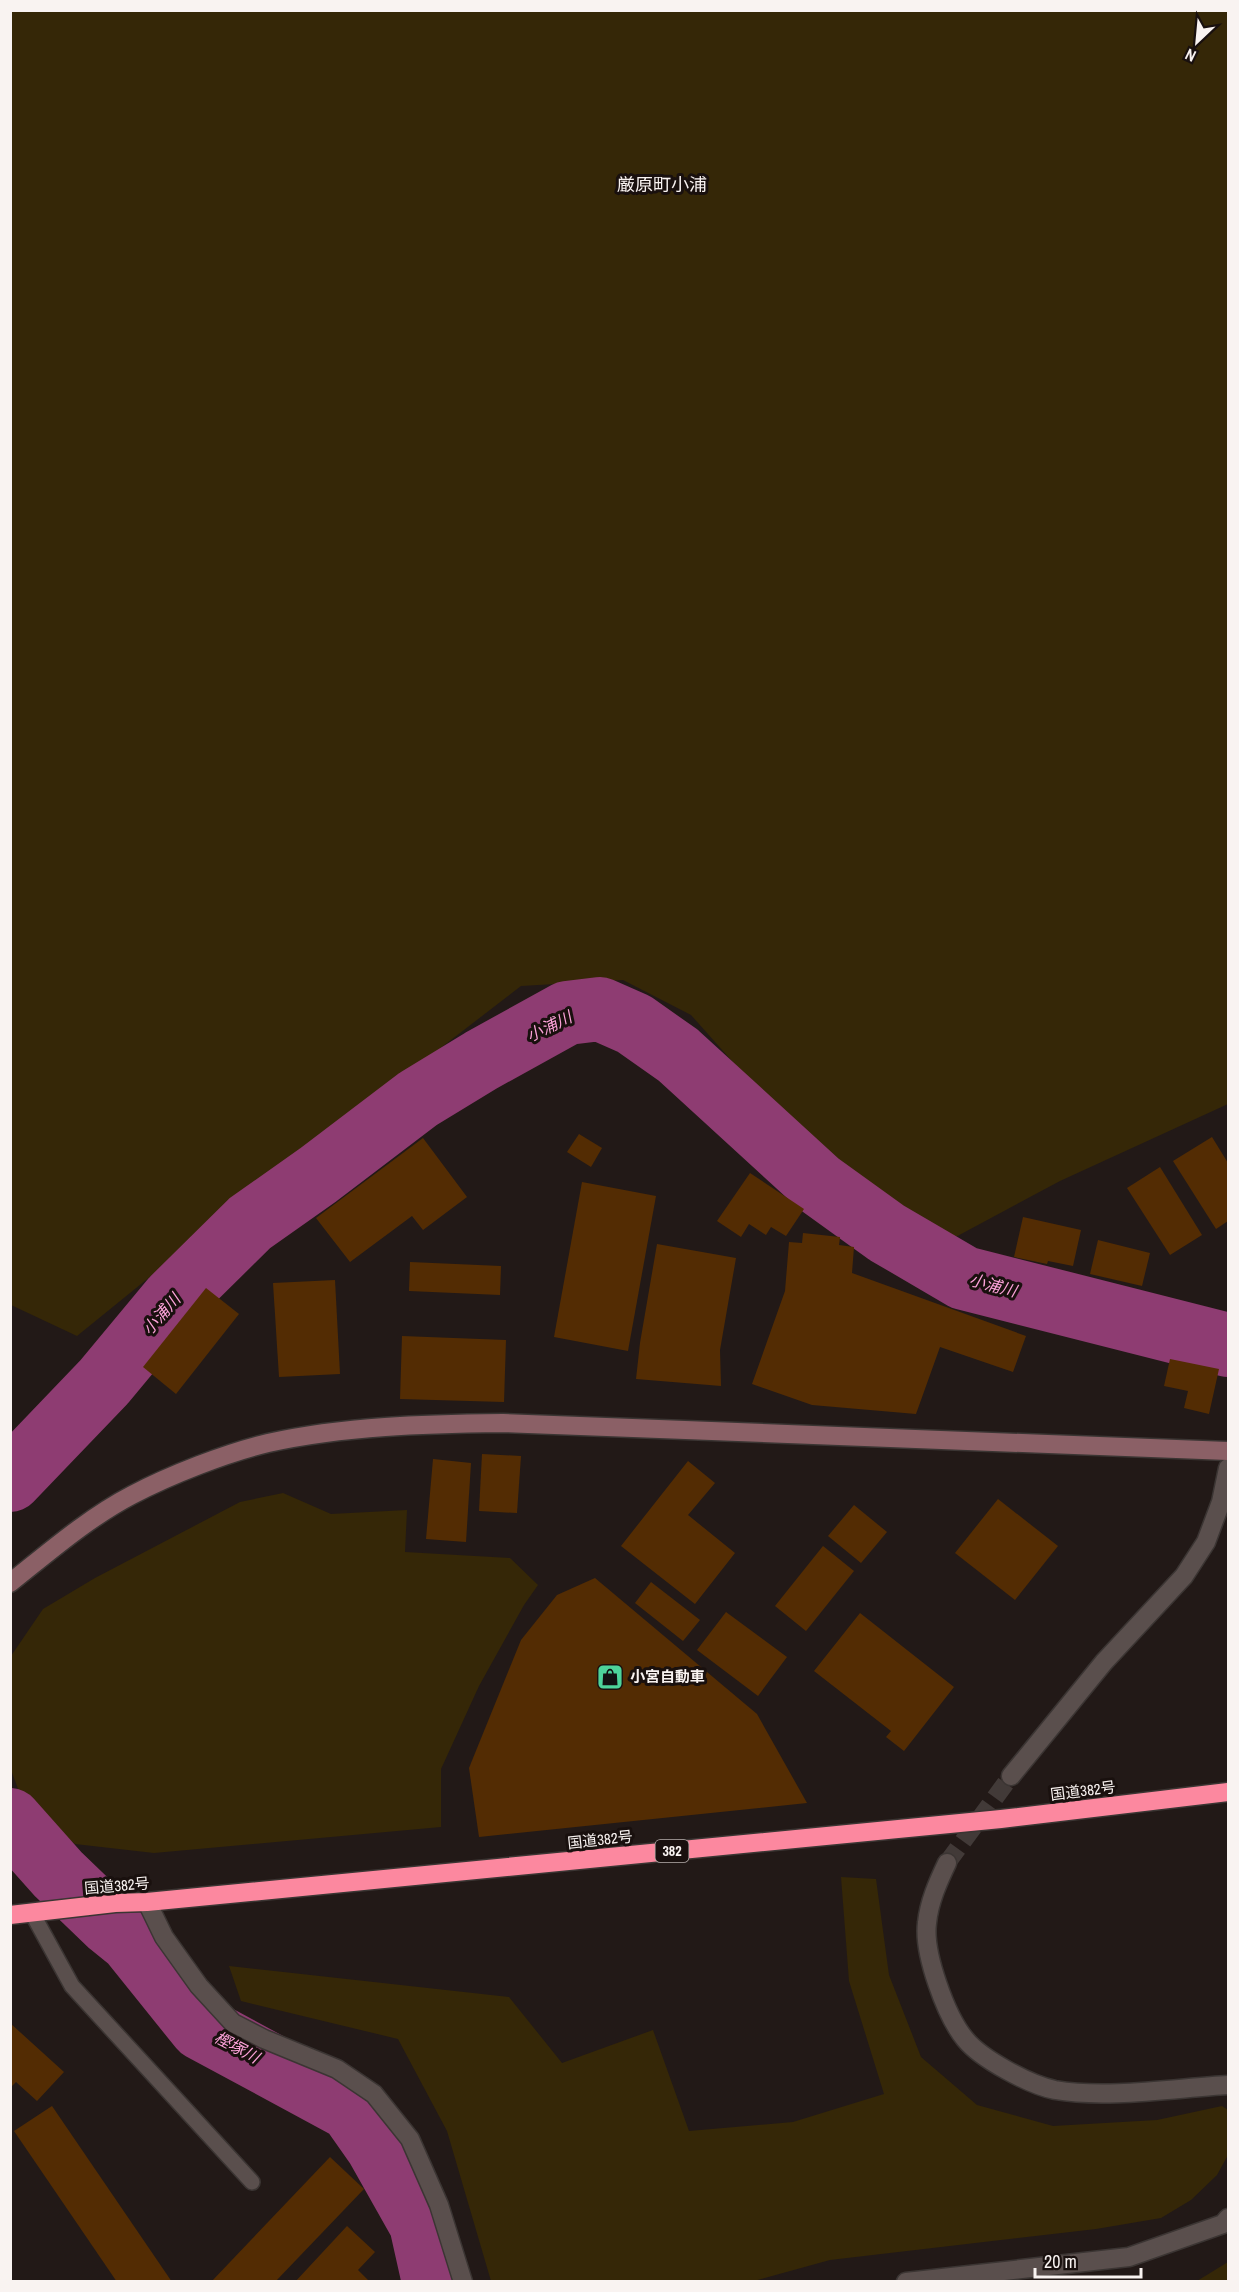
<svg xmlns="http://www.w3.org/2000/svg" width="1239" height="2292" font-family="'Archivo Narrow','Noto Sans JP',sans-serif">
<rect width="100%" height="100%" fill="#221917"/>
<!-- green -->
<g fill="#352707">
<path d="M11,10l1217,1v1093l-168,77 -110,59 -46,-22 -100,-76 -113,-127 -68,-35 -102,6 -253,195 -191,155 -66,-31z"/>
<path d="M283,1493l48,21 76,-4 -2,42 105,6 28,27 -14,20 -45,81 -38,83v58l-287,26 -79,-9 -52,-42 -12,-32v-114l32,-47 52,-31 145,-76z"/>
<path d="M841,1877l35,2 13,96 32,82 56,48 76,21 104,-6 65,-14 6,4v45l-11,20 -26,25 -30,18 -65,11 -266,31 -76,21h-263l-44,-150 -49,-92 -157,-38 -12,-35 280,31 53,66 91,-33 36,101 104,-9 91,-28 -35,-113z"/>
<path d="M1228,2262v19h-31z"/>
</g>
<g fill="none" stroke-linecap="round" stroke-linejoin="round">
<!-- river -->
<g stroke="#8e3c72" stroke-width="64">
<path d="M10,1480l94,-98 69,-83 77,-76 68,-48 100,-76 64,-39 85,-47 33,-4 34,15 44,31 141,129 68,49 77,45 264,67"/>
<path d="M10,1820l48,54 52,50 21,17 70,87 150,81 26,37 44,78 13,58"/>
</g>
</g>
<!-- building -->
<g fill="#532c03">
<path d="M579,1134l23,14 -11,19 -24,-15z"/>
<path d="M1212,1137l16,26v58l-12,8 -43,-68z"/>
<path d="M423,1138l44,59 -44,33 -11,-14 -62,46 -34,-44z"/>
<path d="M1160,1167l42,68 -32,20 -43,-67z"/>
<path d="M750,1173l54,36 -18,27 -15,-9 -5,8 -17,-11 -8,13 -24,-16z"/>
<path d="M582,1182l74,14 -28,155 -74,-14z"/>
<path d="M1023,1217l58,13 -8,36 -25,-5 -1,3 -33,-7z"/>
<path d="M803,1233l37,4 -1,8 15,2 -2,26 174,63 -13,36 -73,-25 -24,67 -104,-9 -60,-21 33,-93 4,-49 13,1z"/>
<path d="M1098,1240l52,13 -8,33 -52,-12z"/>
<path d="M657,1244l79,14 -16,92 1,36 -85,-7 4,-36z"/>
<path d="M410,1262l91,4 -1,29 -91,-4z"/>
<path d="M335,1280l5,94 -61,3 -6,-94z"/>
<path d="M206,1288l33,26 -63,80 -33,-27z"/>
<path d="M402,1336l104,4 -2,62 -104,-3z"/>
<path d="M1170,1359l49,10 -10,45 -25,-6 4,-17 -24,-5z"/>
<path d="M482,1454l39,2 -4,57 -38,-2z"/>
<path d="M433,1459l38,4 -5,79 -40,-3z"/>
<path d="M688,1461l27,22 -27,32 47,38 -40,51 -74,-58z"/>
<path d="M998,1499l60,47 -43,54 -60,-47z"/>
<path d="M854,1505l33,27 -26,31 -33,-27z"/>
<path d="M823,1546l31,25 -48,60 -31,-25z"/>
<path d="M595,1578l162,136 50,89 -328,34 -10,-69 52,-128 36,-45z"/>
<path d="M651,1582l49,38 -17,21 -48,-38z"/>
<path d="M726,1612l61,45 -29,39 -61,-46z"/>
<path d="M860,1613l94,74 -50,64 -18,-14 5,-6 -77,-60z"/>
<path d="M10,2023l54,49 -27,29 -21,-19 -6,6z"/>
<path d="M52,2106l120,176h-55l-103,-151z"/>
<path d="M330,2157l34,32 -89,93h-64z"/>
<path d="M347,2226l28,26 -17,18 12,12h-75z"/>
</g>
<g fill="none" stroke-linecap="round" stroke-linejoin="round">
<!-- street-tunnel -->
<path stroke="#423a38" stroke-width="18" stroke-dasharray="18 9" stroke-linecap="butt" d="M947,1863l64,-87"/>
<defs>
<path id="lane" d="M32,1913l40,73 180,196"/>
<g id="street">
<path d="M1011,1776l93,-114 80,-86 22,-34 15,-40 7,-34"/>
<path d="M947,1863c-9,19 -18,39 -20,60 -4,30 19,93 38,116 16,20 65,46 90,51 52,9 121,-2 173,-5"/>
<path d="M147,1902l17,35 35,49 34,37 31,16 73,30 37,25 36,45 29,66 24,77"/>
<path d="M906,2282l223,-25 94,-33 5,-6"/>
</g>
<path id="secondary" d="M10,1583c39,-31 78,-65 122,-88 38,-20 94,-42 136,-52 77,-17 157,-19 235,-20l725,28"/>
<path id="highway" d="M10,1915l105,-12 32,-1 854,-83 227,-27"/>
</defs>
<!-- lane casing -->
<use href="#lane" stroke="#3b3533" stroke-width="18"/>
<!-- street casing -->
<use href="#street" stroke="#3b3533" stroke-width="21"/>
<!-- secondary casing -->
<use href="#secondary" stroke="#3b3533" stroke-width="21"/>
<!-- highway casing -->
<use href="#highway" stroke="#3b3533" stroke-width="21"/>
<!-- lane -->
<use href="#lane" stroke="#5a4f4d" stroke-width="15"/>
<!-- street -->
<use href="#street" stroke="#5a4f4d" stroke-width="18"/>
<!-- secondary -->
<use href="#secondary" stroke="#8b6066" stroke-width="18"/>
<!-- highway -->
<use href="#highway" stroke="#fc889f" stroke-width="18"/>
</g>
<!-- icons -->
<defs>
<symbol id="shop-square" viewBox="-11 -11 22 22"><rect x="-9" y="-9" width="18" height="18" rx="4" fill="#4dd39a" stroke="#19100e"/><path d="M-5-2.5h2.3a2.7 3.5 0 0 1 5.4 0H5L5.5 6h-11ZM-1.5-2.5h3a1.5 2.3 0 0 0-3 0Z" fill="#111"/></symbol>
</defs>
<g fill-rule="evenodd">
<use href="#shop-square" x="595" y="1662" width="30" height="30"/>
</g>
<g text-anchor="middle" stroke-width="6" stroke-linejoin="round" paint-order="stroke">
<!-- shield labels -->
<rect fill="#19100e" stroke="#b6afad" stroke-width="1.5" x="655.5" y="1840" width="33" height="22" rx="4.5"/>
<g font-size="14" font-weight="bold" fill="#f9f3f1">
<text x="672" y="1856">382</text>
</g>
<!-- poi labels -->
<g font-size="15" font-weight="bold" fill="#f9f3f1" stroke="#19100e" text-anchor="start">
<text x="630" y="1682">小宮自動車</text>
</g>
<!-- street labels -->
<g font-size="15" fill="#f9f3f1" stroke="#19100e">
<text transform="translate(1083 1791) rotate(-7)" y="5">国道382号</text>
<text transform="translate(600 1840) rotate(-6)" y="5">国道382号</text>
<text transform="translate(117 1886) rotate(-5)" y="5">国道382号</text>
</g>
<!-- water labels -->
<g font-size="16" font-style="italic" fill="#fca2d9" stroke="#19100e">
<text transform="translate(549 1026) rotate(-26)" y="6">小浦川</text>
<text transform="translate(993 1285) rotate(15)" y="6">小浦川</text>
<text transform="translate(161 1314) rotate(-49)" y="6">小浦川</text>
<text transform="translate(237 2047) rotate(28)" y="6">樫塚川</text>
</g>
<!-- quarter labels -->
<g font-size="18" fill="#f9f3f1" stroke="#19100e">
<text x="662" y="191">厳原町小浦</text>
</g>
</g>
<!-- border -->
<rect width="1239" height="2292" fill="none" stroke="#f9f3f1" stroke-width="24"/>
<!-- north arrow -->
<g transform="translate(1197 42) rotate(206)" stroke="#19100e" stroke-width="4.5" paint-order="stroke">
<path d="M0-4.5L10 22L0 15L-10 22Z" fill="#f9f3f1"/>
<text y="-9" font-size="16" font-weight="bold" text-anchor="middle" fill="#f9f3f1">N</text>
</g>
<!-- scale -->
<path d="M1035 2268v9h106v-9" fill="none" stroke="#f9f3f1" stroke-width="3"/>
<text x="1044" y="2268" font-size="18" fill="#f9f3f1" stroke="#19100e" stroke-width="4.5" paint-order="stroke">20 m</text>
</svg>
